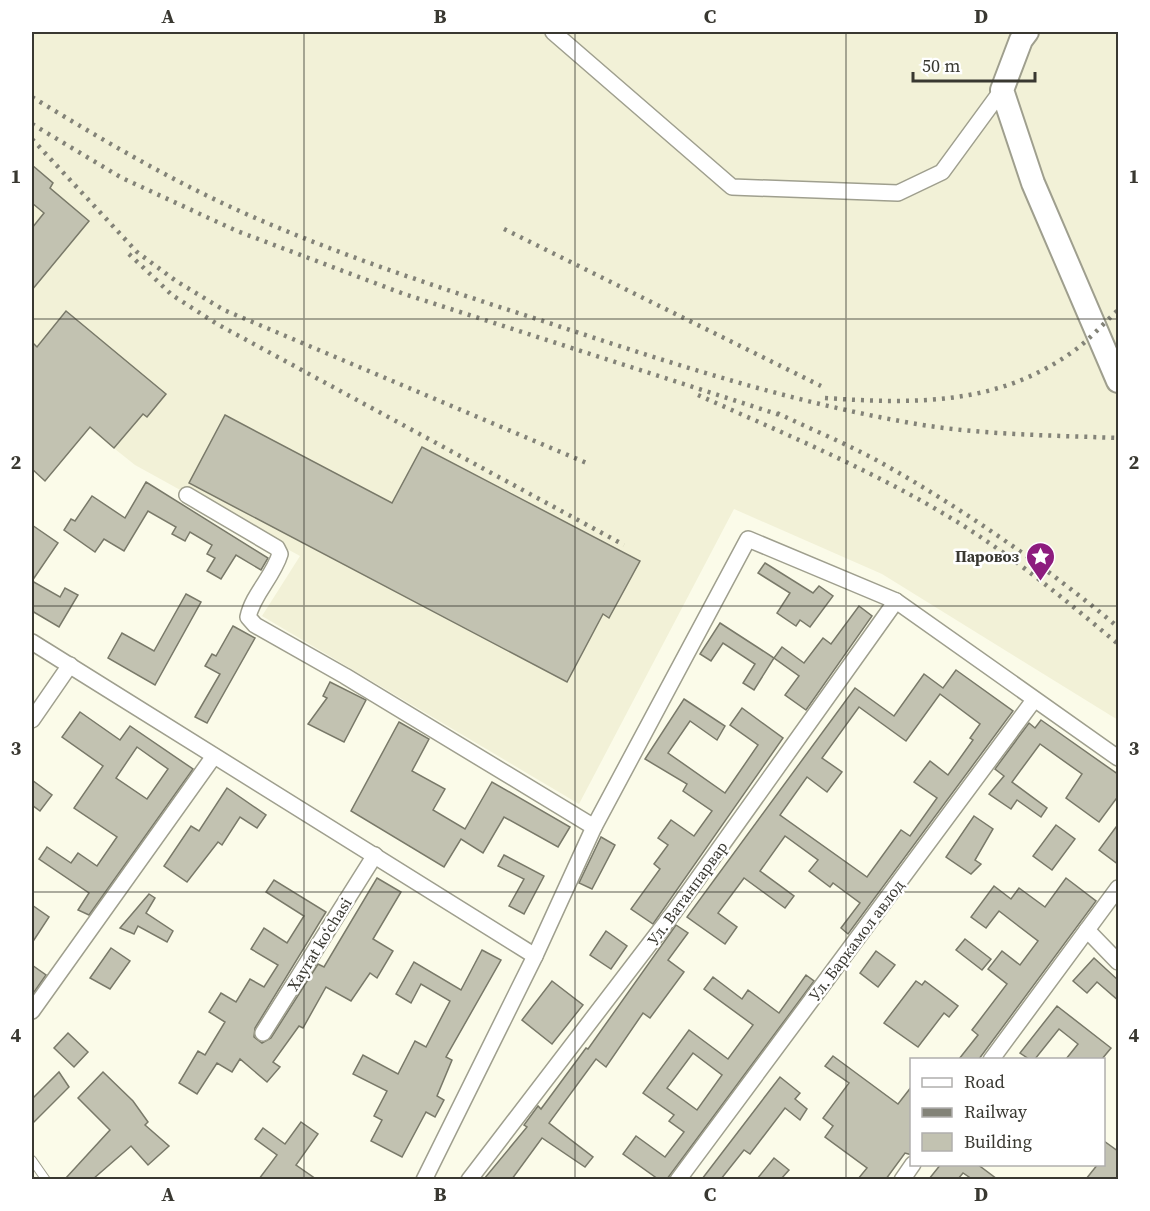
<svg xmlns="http://www.w3.org/2000/svg" width="1150" height="1211" font-family="'Source Serif 4',serif">
<rect width="100%" height="100%" fill="#fbfbe9"/>
<!-- built -->
<path fill="#f2f1d7" d="M32,32h1086v688l-236,-146 -148,-65 -155,295 -317,-188 38,-60 -165,-91 -103,-82z"/>
<!-- building -->
<g fill="#c2c2b1" stroke="#797969" stroke-width="1.5" fill-rule="evenodd">
<path d="M32,165l21,18 -3,5 39,33 -57,69v-62l12,-15 -12,-10z"/>
<path d="M66,311l100,83 -19,23 -4,-3 -29,34 -24,-21 -45,54 -13,-12v-127l5,5z"/>
<path d="M225,415l167,88 30,-56 218,114 -31,57 -6,-4 -36,68 -378,-199z"/>
<path d="M146,482l122,76 -7,12 -25,-15 -15,24 -14,-8 8,-13 -8,-4 5,-9 -22,-13 -5,9 -13,-7 4,-7 -28,-16 -24,40 -20,-12 -9,13 -31,-22 7,-11 4,2 17,-25 33,22z"/>
<path d="M32,525l26,18 -26,38 28,16 5,-9 13,7 -19,32 -27,-16z"/>
<path d="M765,563l48,30 6,-7 14,10 -23,31 -10,-7 -4,6 -19,-13 13,-20 -32,-20z"/>
<path d="M186,594l15,8 -46,83 -47,-27 14,-25 32,18z"/>
<path d="M859,606l13,10 -66,94 -21,-15 14,-19 -25,-18 8,-11 22,16 19,-25 8,6z"/>
<path d="M720,623l54,35 -20,32 -11,-7 12,-19 -32,-21 -12,18 -11,-7z"/>
<path d="M233,626l22,12 -48,85 -12,-6 25,-43 -15,-8 7,-12 4,2z"/>
<path d="M956,670l57,41 -165,223 -7,-6 19,-25 -27,-20 -3,4 -21,-16 9,-11 -33,-24 -25,35 34,25 -9,12 -41,-30 -26,35 19,14 -12,17 -38,-27 168,-229 39,28 30,-42 19,14zM940,694l40,30 -10,14 3,2 -25,35 -18,-14 -16,21 23,16 -27,38 -9,-6 -34,47 -87,-62 27,-38 20,15 15,-20 -20,-14 37,-51 47,34z"/>
<path d="M330,682l36,18 -22,42 -36,-18 19,-26 -4,-2z"/>
<path d="M684,699l41,27 -8,14 -27,-19 -22,32 57,40 33,-48 -28,-20 12,-17 41,30 -130,186 -22,-15 29,-40 -6,-5 14,-19 -10,-7 13,-18 23,16 18,-25 -29,-20 4,-7 -42,-25z"/>
<path d="M80,712l40,28 10,-14 63,43 -104,146 -11,-5 11,-17 -50,-34 8,-12 24,16 7,-10 19,13 20,-29 -43,-29 29,-42 -41,-29zM137,747l31,22 -21,30 -31,-21z"/>
<path d="M1041,720l78,55v20l-20,27 -33,-24 16,-24 -42,-30 -28,38 35,26 -6,9 -24,-17 -6,9 -22,-15 15,-18 -9,-7 34,-46 6,5z"/>
<path d="M399,722l30,17 -17,32 33,18 -12,21 32,19 27,-47 78,45 -12,20 -54,-30 -21,36 -22,-14 -17,28 -93,-56z"/>
<path d="M32,780l20,15 -12,16 -8,-6z"/>
<path d="M227,788l39,27 -9,13 -17,-11 -18,28 -4,-3 -31,40 -23,-16 27,-40 8,5z"/>
<path d="M974,816l19,13 -18,31 6,4 -10,10 -25,-17z"/>
<path d="M1119,823v42l-20,-15z"/>
<path d="M1056,825l19,14 -23,31 -19,-14z"/>
<path d="M601,837l14,8 -23,44 -13,-6z"/>
<path d="M504,855l40,21 -20,38 -15,-8 15,-27 -26,-13z"/>
<path d="M377,878l24,14 -28,47 20,12 -16,27 -7,-5 -19,28 -25,-14 -23,41 -4,-2 -26,36 7,5 -13,15 -27,-23 -8,13 -15,-9 -20,31 -18,-11 19,-32 7,4 20,-33 -16,-10 12,-19 15,9 14,-23 14,8 14,-22 -27,-16 13,-21 23,15 17,-27 -38,-24 8,-12 52,32 -71,116 -1,9 8,6 9,-5 47,-74 6,3z"/>
<path d="M1066,878l30,23 -117,158h-20l19,-24 -6,-5 35,-46 -19,-15 14,-18 18,14 18,-24 -39,-30 -13,17 -15,-11 23,-31 17,13 8,-11 26,19z"/>
<path d="M149,894l6,4 -9,15 27,18 -6,11 -29,-16 -4,8 -14,-6z"/>
<path d="M32,905l17,12 -17,26z"/>
<path d="M676,925l12,8 -20,27 16,12 -34,46 -7,-5 -37,54 -10,-8 -47,64 44,34 -8,10 -43,-29 -30,41h-28l43,-52 -3,-2 14,-19 3,3 45,-61 2,1z"/>
<path d="M606,931l21,15 -16,23 -21,-14z"/>
<path d="M965,939l26,20 -9,11 -26,-20z"/>
<path d="M111,948l19,13 -20,28 -20,-11z"/>
<path d="M482,950l19,10 -55,97 6,3 -15,36 7,4 -9,17 -9,-5 -24,45 -31,-16 11,-21 -8,-4 13,-25 -34,-17 10,-19 35,19 17,-33 11,6 24,-46 -29,-17 -10,19 -15,-9 18,-32 47,28z"/>
<path d="M876,951l19,14 -17,22 -18,-14z"/>
<path d="M1094,958l25,23v20l-22,-19 -10,11 -14,-12z"/>
<path d="M32,965l14,10 -14,20z"/>
<path d="M806,975l8,6 -147,198h-9l-35,-25 13,-18 29,21 19,-25 -15,-11 5,-6 -31,-22 46,-63 39,29 25,-34 -49,-36 9,-12 29,22 6,-9 31,23zM693,1053l29,22 -25,35 -30,-22z"/>
<path d="M552,981l31,24 -31,39 -30,-24z"/>
<path d="M916,981l6,4 3,-4 33,25 -9,11 -5,-4 -26,34 -34,-24z"/>
<path d="M1057,1006l54,42 -9,11h-36l12,-15 -19,-15 -24,30h-6l-9,-6z"/>
<path d="M68,1033l20,19 -14,15 -20,-19z"/>
<path d="M833,1056l65,48 14,-18v69l-7,-2 -19,26h-28l9,-11 -42,-31 8,-11 -10,-8 26,-35 -24,-17z"/>
<path d="M59,1072l10,15 -37,37v-25z"/>
<path d="M103,1072l30,29 15,21 -3,3 24,21 -21,19 -17,-19 -38,33h-28l45,-49 -32,-32z"/>
<path d="M780,1077l20,16 -5,6 12,10 -7,11 -15,-12 -35,46 -6,-4 -23,29h-19z"/>
<path d="M301,1122l17,12 -22,31 20,14h-57l18,-24 -22,-16 8,-11 22,16z"/>
<path d="M1104,1141l15,11v27h-33l12,-15h6z"/>
<path d="M774,1158l15,12 -8,9h-24z"/>
<path d="M941,1164h36l20,15h-25l-9,-6 -5,6h-29z"/>
</g>
<g fill="none" stroke-linecap="round" stroke-linejoin="round">
<defs>
<path id="lane" d="M32,1160l14,20"/>
<g id="street">
<path d="M553,32l179,155 166,6 44,-21 60,-82"/>
<path d="M187,495l90,53 3,6c-7,23 -27,40 -32,63l7,8 90,51 249,151"/>
<path d="M32,642l503,314"/>
<path d="M32,720l38,-55"/>
<path d="M1087,930l31,32"/>
<path d="M32,1011l182,-255"/>
<path d="M263,1033l112,-178"/>
<path d="M991,1060l127,-172"/>
<path d="M424,1180l111,-224 59,-129 154,-288 148,62 222,157"/>
<path d="M469,1180l205,-268 222,-311"/>
<path d="M678,1180l356,-480"/>
<path d="M902,1180l11,-16"/>
</g>
<path id="secondary" d="M1027,32l-6,8 -19,50 31,93 85,198"/>
</defs>
<!-- lane casing -->
<use href="#lane" stroke="#9f9f8e" stroke-width="10"/>
<!-- street casing -->
<use href="#street" stroke="#9f9f8e" stroke-width="18"/>
<!-- secondary casing -->
<use href="#secondary" stroke="#9f9f8e" stroke-width="26"/>
<!-- lane -->
<use href="#lane" stroke="#fff" stroke-width="8"/>
<!-- street -->
<use href="#street" stroke="#fff" stroke-width="15"/>
<!-- secondary -->
<use href="#secondary" stroke="#fff" stroke-width="22"/>
<!-- rail -->
<g stroke="#838378" stroke-width="4.5" stroke-dasharray="3 6" stroke-linecap="butt">
<path d="M32,97c69,42 138,83 212,116 99,44 203,77 305,110 115,38 231,76 351,98 71,14 146,14 218,17"/>
<path d="M32,124l90,54 115,53 167,63 379,122"/>
<path d="M32,139l105,113 39,29 48,29 365,154"/>
<path d="M504,229l317,157"/>
<path d="M129,254l43,41 45,29 407,221"/>
<path d="M698,395c87,39 179,77 261,128 56,35 109,79 159,121"/>
<path d="M825,398c89,6 174,8 250,-48 15,-11 29,-27 43,-40"/>
<path d="M777,413c36,17 75,33 110,53 82,47 159,101 231,161"/>
</g>
</g>
<!-- grid -->
<path fill="none" stroke="#393831" stroke-width="1.5" stroke-opacity="0.55" d="M304,32v1148M575,32v1148M846,32v1148M32,319h1086M32,606h1086M32,892h1086"/>
<!-- icons -->
<defs>
<symbol id="sight-pin" viewBox="-11 -11 22 30"><path d="M0 17L-7.5 6A9.5 9.5 0 1 1 7.5 6Z" fill="#8d1c7e" stroke="#fff"/><path d="M0-6L1.8-2.2L6-1.7L2.9 1.2L3.7 5.4L0 3.3L-3.7 5.4L-2.9 1.2L-6-1.7L-1.8-2.2Z" fill="#fff"/></symbol>
</defs>
<g fill-rule="evenodd">
<use href="#sight-pin" x="1024" y="540" width="33" height="45"/>
</g>
<g text-anchor="middle" stroke-width="5" stroke-linejoin="round" paint-order="stroke">
<!-- poi labels -->
<g font-size="16" font-weight="bold" fill="#393831" stroke="#fff" text-anchor="end">
<text x="1019" y="562">Паровоз</text>
</g>
<!-- street labels -->
<g font-size="16" fill="#393831" stroke="#fff">
<text transform="translate(687 893) rotate(-54)" y="6">Ул. Ватанпарвар</text>
<text transform="translate(856 940) rotate(-53)" y="6">Ул. Баркамол авлод</text>
<text transform="translate(319 944) rotate(-58)" y="6">Xayrat koʻchasi</text>
</g>
</g>
<!-- border -->
<rect width="1150" height="1211" fill="none" stroke="#ffffff" stroke-width="66"/>
<!-- legend -->
<rect x="910" y="1058" width="195" height="108" fill="#ffffff" stroke="#b0afad" stroke-width="1.5"/>
<rect x="922" y="1078" width="30" height="9" fill="#ffffff" stroke="#b0afad" stroke-width="1.5"/>
<text x="964" y="1088" font-size="18" fill="#393831">Road</text>
<rect x="922" y="1108" width="30" height="9" fill="#838378" stroke="#b0afad" stroke-width="1.5"/>
<text x="964" y="1118" font-size="18" fill="#393831">Railway</text>
<rect x="922" y="1133" width="30" height="18" fill="#c2c2b1" stroke="#b0afad" stroke-width="1.5"/>
<text x="964" y="1148" font-size="18" fill="#393831">Building</text>
<!-- scale -->
<path d="M913 72v9h122v-9" fill="none" stroke="#393831" stroke-width="3"/>
<text x="922" y="72" font-size="18" fill="#393831" stroke="#ffffff" stroke-width="4.5" paint-order="stroke">50 m</text>
<rect x="33" y="33" width="1084" height="1145" fill="none" stroke="#393831" stroke-width="2"/>
<g font-size="20" text-anchor="middle" font-weight="bold" fill="#393831">
<text x="168" y="23">A</text>
<text x="440" y="23">B</text>
<text x="710" y="23">C</text>
<text x="981" y="23">D</text>
<text x="16" y="183">1</text>
<text x="1134" y="183">1</text>
<text x="16" y="469">2</text>
<text x="1134" y="469">2</text>
<text x="16" y="755">3</text>
<text x="1134" y="755">3</text>
<text x="16" y="1042">4</text>
<text x="1134" y="1042">4</text>
<text x="168" y="1201">A</text>
<text x="440" y="1201">B</text>
<text x="710" y="1201">C</text>
<text x="981" y="1201">D</text>
</g>
</svg>
